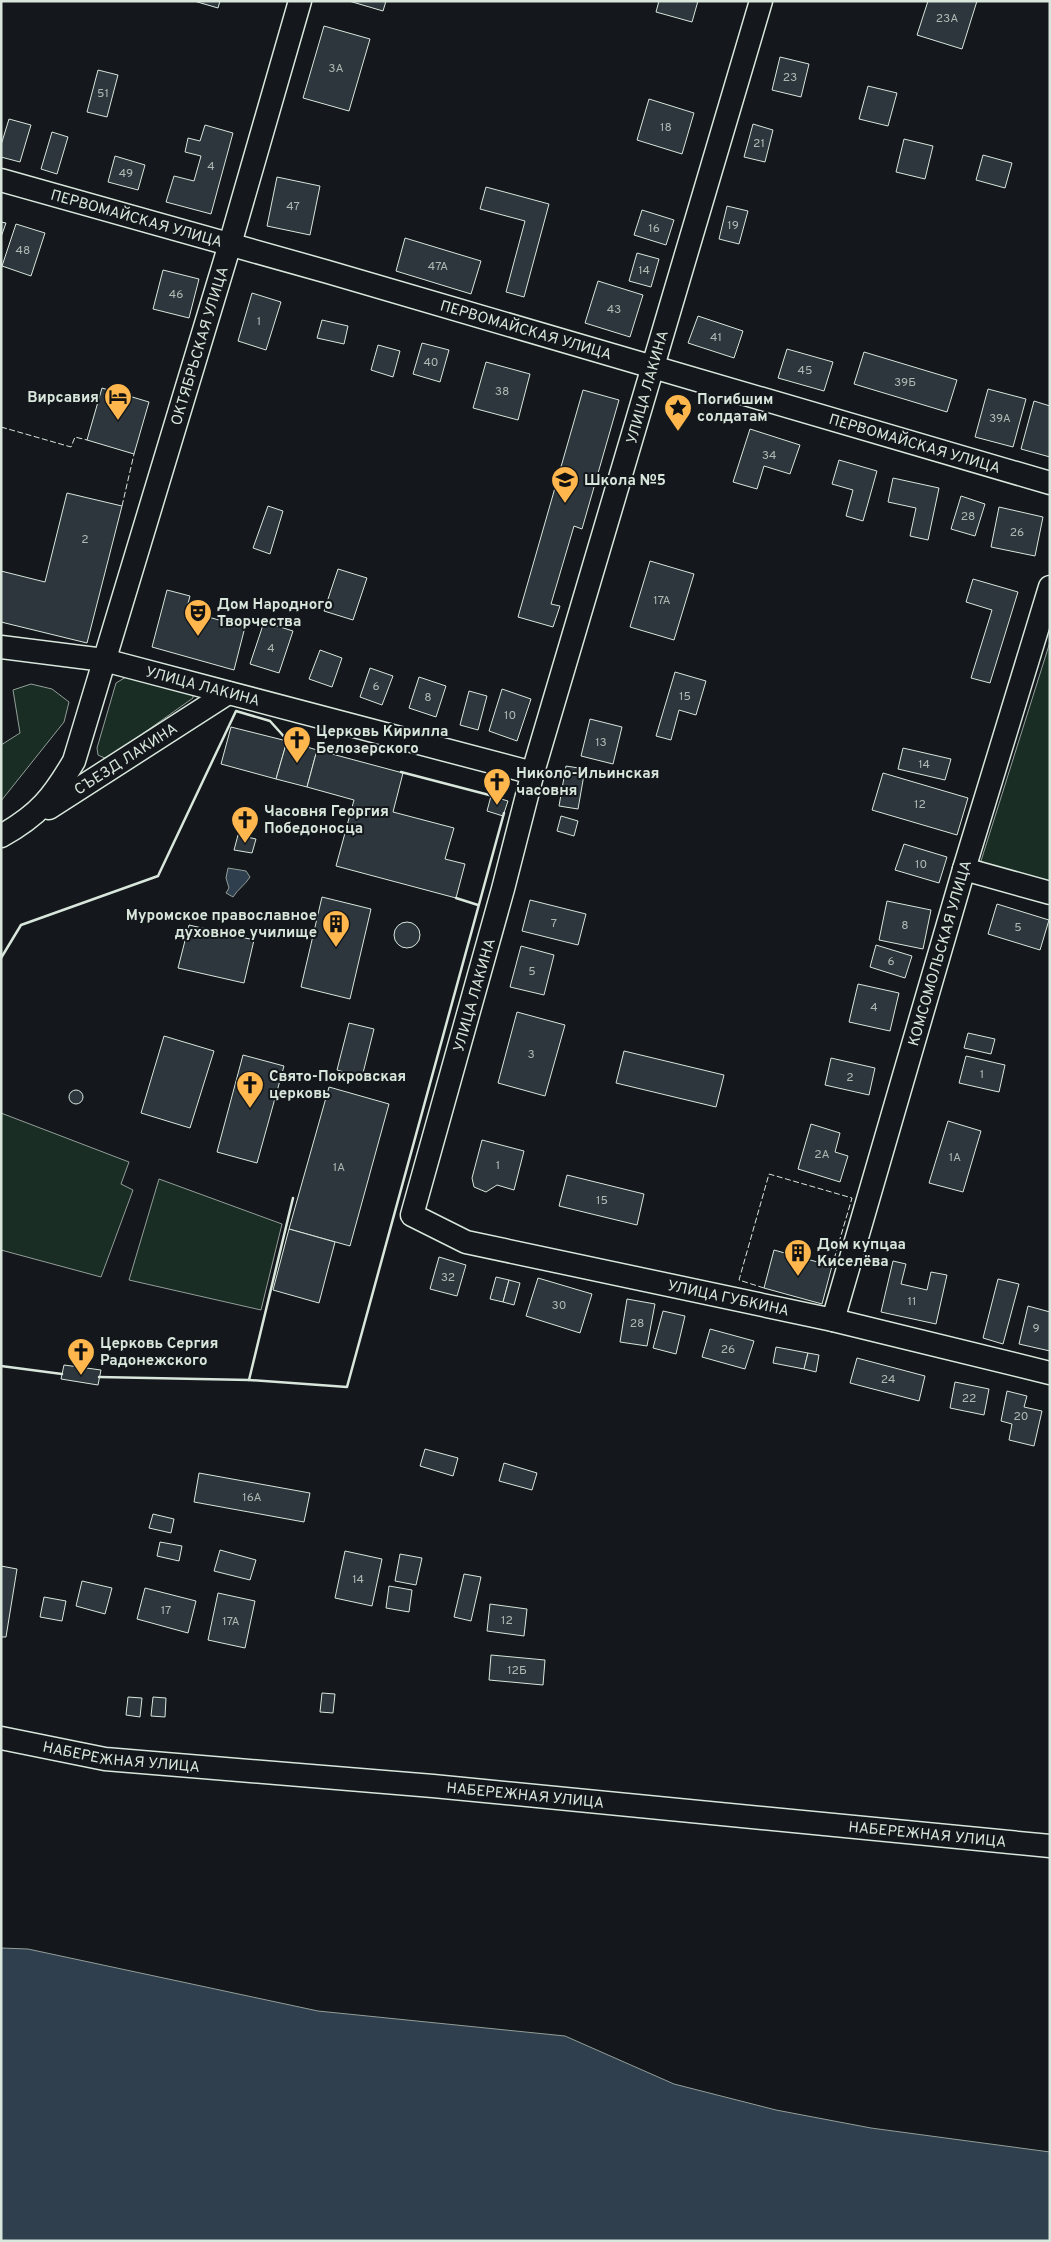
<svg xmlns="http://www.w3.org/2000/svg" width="1051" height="2242" font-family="Overpass,sans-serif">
<rect width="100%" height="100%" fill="#14181c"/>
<!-- green -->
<g fill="#1a2d24" stroke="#939e99">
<path d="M1050,642v244l-70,-22z"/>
<path d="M126,677l67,14v7l-86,61 -9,-4 -1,-7 19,-65z"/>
<path d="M31,684l21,5 17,13 -5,20 -63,79v-56l19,-12 -7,-43z"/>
<path d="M1,1113l128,49 -8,22 12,6 -32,87 -100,-27z"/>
<path d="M159,1179l123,45 -21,86 -132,-30z"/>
</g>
<!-- water -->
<g fill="#2f3f4d" stroke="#939e99">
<path d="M228,868l18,3 4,6c-5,8 -12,12 -17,20l-7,-4 3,-5 -3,-10z"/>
<path d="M1,1948l27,1 290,62 247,25 109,48 102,26 95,18 179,24v89h-1049z"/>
</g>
<!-- building -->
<g fill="#2c363c" stroke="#d8e6dc">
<path d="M194,1h26l-2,7z"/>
<path d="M349,1h37l-3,10z"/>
<path d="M659,1h39l-6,21 -36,-10z"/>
<path d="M928,1h49l-15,48 -45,-14z"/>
<path d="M324,26l46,13 -21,72 -46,-13z"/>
<path d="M780,57l29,7 -8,33 -29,-7z"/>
<path d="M98,70l20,5 -11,42 -20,-5z"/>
<path d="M868,86l29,7 -9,33 -29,-7z"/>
<path d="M649,99l45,14 -12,41 -45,-14z"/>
<path d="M9,119l22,6 -11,37 -19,-5v-12z"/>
<path d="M753,124l20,6 -8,32 -21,-5z"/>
<path d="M205,125l28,8 -22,81 -45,-12 8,-26 20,5 7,-25 -16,-4 3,-14 12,3z"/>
<path d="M52,132l16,5 -11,37 -16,-5z"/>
<path d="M904,139l29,7 -8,33 -29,-7z"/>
<path d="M983,155l29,8 -7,25 -29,-8z"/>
<path d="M115,156l30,9 -7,25 -30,-8z"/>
<path d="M277,177l43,9 -10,49 -43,-9z"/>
<path d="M486,187l63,17 -25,93 -18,-5 19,-71 -45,-12z"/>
<path d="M727,206l21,5 -9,33 -20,-5z"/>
<path d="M642,210l32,10 -8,25 -32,-10z"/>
<path d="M1,222l5,1 -5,14z"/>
<path d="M16,224l29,9 -14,43 -29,-10z"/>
<path d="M405,238l76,23 -10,33 -75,-23z"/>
<path d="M637,253l22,6 -8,28 -22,-6z"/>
<path d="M163,270l36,9 -10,39 -36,-9z"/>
<path d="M598,281l45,14 -13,42 -45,-14z"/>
<path d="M252,293l29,9 -15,48 -28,-9z"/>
<path d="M698,316l45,15 -9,27 -46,-15z"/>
<path d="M322,320l26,6 -4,18 -27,-6z"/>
<path d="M422,343l27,7 -9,32 -27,-8z"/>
<path d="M378,345l22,6 -7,26 -22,-7z"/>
<path d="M787,349l46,13 -9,29 -46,-13z"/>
<path d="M864,352l93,28 -10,32 -93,-28z"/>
<path d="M486,362l44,12 -12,46 -45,-12z"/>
<path d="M102,388l47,14 -15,52 -47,-14z"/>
<path d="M988,389l38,10 -13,48 -38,-10z"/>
<path d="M583,390l36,10 -37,129 -8,-3 -23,78 9,2 -7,21 -35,-10z"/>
<path d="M1034,401l16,5v51l-29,-8z"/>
<path d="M750,429l50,16 -10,29 -26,-8 -7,23 -24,-7z"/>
<path d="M839,460l38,11 -14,50 -17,-5 7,-26 -21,-6z"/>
<path d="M893,478l46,10 -11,52 -18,-4 6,-28 -28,-6z"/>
<path d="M67,493l55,13 -35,137 -86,-21v-51l44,11z"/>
<path d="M961,496l24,8 -10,32 -24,-7z"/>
<path d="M268,506l15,5 -13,43 -17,-6z"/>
<path d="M999,507l44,10 -8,39 -44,-9z"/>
<path d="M650,561l44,13 -20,66 -44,-13z"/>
<path d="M338,569l29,9 -14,42 -29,-9z"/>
<path d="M973,579l45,13 -28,91 -19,-5 21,-68 -26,-8z"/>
<path d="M167,590l23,6 -4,15 59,16 -11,43 -82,-23z"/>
<path d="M264,622l29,9 -14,42 -29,-9z"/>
<path d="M320,650l22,8 -10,29 -23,-8z"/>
<path d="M370,668l23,8 -11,29 -22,-8z"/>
<path d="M675,672l31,9 -10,34 -17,-5 -8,30 -15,-4z"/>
<path d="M419,677l27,9 -10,31 -27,-9z"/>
<path d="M502,689l29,10 -14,42 -28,-10z"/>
<path d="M469,691l18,5 -9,34 -18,-5z"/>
<path d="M590,719l32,8 -9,37 -32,-8z"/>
<path d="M231,727l56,14 -11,38 -55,-15z"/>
<path d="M287,741l30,9 -10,37 -31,-8z"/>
<path d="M903,748l48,11 -6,21 -47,-11z"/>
<path d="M317,750l86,23 -10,39 61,16 -9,31 20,5 -9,34 -120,-32 18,-66 -47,-13z"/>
<path d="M566,766l19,3 -7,40 -19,-3z"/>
<path d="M883,773l85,25 -11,37 -85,-25z"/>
<path d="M491,796l17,5 -5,15 -16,-5z"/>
<path d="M561,816l17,5 -4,15 -17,-5z"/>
<path d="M238,835l18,4 -4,14 -18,-3z"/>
<path d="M904,844l43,13 -8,26 -44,-13z"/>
<path d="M322,897l49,12 -21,90 -49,-12z"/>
<path d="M530,900l56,14 -8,31 -56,-14z"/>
<path d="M887,901l44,9 -8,39 -44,-9z"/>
<path d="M997,904l52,16 -9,30 -52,-16z"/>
<circle cx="407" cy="935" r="13"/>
<path d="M189,925l65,15 -10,43 -66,-15z"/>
<path d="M876,945l36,11 -7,22 -35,-11z"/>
<path d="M521,946l33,9 -10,40 -34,-8z"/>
<path d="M858,984l41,9 -9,38 -41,-9z"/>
<path d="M517,1012l48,13 -20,71 -47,-13z"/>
<path d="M349,1023l25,6 -12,48 -25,-7z"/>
<path d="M968,1033l27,6 -4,15 -27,-6z"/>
<path d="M164,1036l50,15 -24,77 -49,-15z"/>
<path d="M624,1051l100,24 -8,32 -100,-24z"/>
<path d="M243,1055l41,11 -27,97 -40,-11z"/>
<path d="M966,1056l39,9 -6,27 -40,-9z"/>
<path d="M831,1058l44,10 -6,27 -44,-10z"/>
<path d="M329,1087l60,17 -39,142 -61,-17z"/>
<circle cx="76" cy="1097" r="7"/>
<path d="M948,1121l33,10 -18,61 -34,-9z"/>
<path d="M811,1124l29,9 -5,19 13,4 -8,26 -42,-13z"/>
<path d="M482,1140l42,11 -10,39 -17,-5 -11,7 -12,-5 -2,-9z"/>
<path d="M567,1175l77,19 -7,31 -78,-19z"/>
<path d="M289,1229l46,13 -16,61 -46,-13z"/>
<path d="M774,1250l58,16 -10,38 -58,-16z"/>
<path d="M439,1257l27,8 -9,31 -27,-7z"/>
<path d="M893,1261l13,3 -5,20 26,6 4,-18 16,3 -11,49 -55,-12z"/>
<path d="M496,1277l13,3 -6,22 -13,-3z"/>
<path d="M538,1278l54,16 -12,39 -54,-17z"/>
<path d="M998,1279l21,5 -16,60 -20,-6z"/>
<path d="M509,1280l11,3 -6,22 -11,-3z"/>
<path d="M627,1299l28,5 -8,42 -27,-4z"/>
<path d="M1028,1306l22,6v39l-31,-7z"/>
<path d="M663,1311l22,5 -9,38 -23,-6z"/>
<path d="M710,1329l44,12 -9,28 -43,-12z"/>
<path d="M776,1347l32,6 -4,16 -31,-6z"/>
<path d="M808,1353l11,2 -3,17 -12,-3z"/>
<path d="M857,1358l68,18 -6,25 -69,-18z"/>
<path d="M64,1365l37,5 -3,15 -37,-6z"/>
<path d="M955,1382l34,7 -5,26 -34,-7z"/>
<path d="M1007,1391l20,5 -3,11 18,4 -8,35 -25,-6 3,-16 -11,-3z"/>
<path d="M425,1449l33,9 -5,18 -33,-10z"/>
<path d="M504,1463l33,10 -5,17 -33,-9z"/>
<path d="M199,1473l111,20 -6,29 -110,-20z"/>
<path d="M153,1514l21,5 -3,14 -22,-5z"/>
<path d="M160,1542l22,4 -3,15 -22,-5z"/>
<path d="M220,1550l36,10 -6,20 -36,-9z"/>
<path d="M345,1551l37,8 -10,47 -37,-8z"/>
<path d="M400,1554l22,4 -6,27 -21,-4z"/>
<path d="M1,1566l16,3 -11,68h-5z"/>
<path d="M464,1574l17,3 -10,44 -17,-4z"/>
<path d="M82,1581l30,7 -7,26 -29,-8z"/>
<path d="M389,1586l23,4 -3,22 -23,-4z"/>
<path d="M145,1588l51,13 -8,32 -51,-14z"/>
<path d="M218,1593l37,8 -10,47 -37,-8z"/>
<path d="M44,1597l22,4 -4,20 -22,-4z"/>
<path d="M490,1604l37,5 -3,27 -37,-5z"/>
<path d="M491,1655l54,5 -2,25 -54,-5z"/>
<path d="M322,1693l13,1 -2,19 -13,-1z"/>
<path d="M128,1697l14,1 -2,19 -14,-2z"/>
<path d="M153,1697l13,1 -1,19 -14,-1z"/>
</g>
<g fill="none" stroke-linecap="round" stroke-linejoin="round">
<defs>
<g id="minor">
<path id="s1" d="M761,1l-228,771 -30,117 -91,326 54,27 367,78 217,53"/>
<path id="s2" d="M1,180l327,92 722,211"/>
<path id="s3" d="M1,647l103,13 429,113"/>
<path id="s4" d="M49,808l179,-115"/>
<path id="s5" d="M1,836c38,-21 52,-39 73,-75l156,-517 70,-243"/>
<path d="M964,869l86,24"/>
<path id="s6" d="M833,1320l131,-451 86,-282"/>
<path id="s7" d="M1,1738l104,21 328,27 617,60"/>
</g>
</defs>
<!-- minor casing -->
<use href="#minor" stroke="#d8e6dc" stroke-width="25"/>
<!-- minor -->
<use href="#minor" stroke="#14181c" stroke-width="22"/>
<!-- fence -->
<g stroke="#d8e6dc" stroke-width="1" stroke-dasharray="6 2.5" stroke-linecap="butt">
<path d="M1,427l70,20 4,-10 12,3"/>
<path d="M122,506l12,-52"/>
<path d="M764,1288l-25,-8 30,-106 83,24 -20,68"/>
</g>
<!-- wall -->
<g stroke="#d8e6dc" stroke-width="2.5">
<path d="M401,772l92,24"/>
<path d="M456,898l22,7"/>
<path d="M1,958l20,-33 137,-49 78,-165 34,10 18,20"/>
<path d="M1,1366l61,8"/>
<path d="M99,1377l150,3 98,7 157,-574"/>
<path d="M249,1380l44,-182"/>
</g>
</g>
<!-- icons -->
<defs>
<symbol id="hotel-pin" viewBox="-11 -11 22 30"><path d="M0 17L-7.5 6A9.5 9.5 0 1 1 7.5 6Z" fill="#ffb74d" stroke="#14181c"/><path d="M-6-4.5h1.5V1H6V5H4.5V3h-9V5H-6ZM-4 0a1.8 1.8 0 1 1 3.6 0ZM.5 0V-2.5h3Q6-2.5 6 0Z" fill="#111"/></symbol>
<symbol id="sight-pin" viewBox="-11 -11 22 30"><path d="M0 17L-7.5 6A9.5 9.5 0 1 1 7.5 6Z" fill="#ffb74d" stroke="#14181c"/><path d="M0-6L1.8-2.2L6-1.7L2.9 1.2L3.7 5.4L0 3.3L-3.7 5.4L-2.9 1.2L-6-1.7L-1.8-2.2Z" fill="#111"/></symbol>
<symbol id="school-pin" viewBox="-11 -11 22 30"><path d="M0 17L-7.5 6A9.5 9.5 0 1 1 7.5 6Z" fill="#ffb74d" stroke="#14181c"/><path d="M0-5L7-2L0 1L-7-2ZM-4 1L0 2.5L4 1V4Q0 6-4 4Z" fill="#111"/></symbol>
<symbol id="theatre-pin" viewBox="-11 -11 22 30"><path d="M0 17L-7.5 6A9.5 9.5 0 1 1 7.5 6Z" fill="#ffb74d" stroke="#14181c"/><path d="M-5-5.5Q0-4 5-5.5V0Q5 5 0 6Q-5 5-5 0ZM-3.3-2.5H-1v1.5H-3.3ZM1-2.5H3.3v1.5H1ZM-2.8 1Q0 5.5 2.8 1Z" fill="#111"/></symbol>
<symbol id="church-pin" viewBox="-11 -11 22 30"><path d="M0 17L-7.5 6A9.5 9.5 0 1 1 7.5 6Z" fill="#ffb74d" stroke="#14181c"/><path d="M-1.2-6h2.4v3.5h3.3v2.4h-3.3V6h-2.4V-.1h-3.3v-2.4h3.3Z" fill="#111"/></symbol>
<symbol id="building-pin" viewBox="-11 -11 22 30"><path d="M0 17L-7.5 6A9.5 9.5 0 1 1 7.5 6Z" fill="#ffb74d" stroke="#14181c"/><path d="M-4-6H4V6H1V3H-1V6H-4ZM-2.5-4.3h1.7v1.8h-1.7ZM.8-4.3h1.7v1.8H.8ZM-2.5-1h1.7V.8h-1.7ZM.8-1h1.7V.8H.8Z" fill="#111"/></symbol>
</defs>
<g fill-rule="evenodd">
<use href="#hotel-pin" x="102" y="381" width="32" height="43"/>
<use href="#sight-pin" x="662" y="392" width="32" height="43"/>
<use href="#school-pin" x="549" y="464" width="32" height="43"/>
<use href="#theatre-pin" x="182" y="597" width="32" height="43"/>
<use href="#church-pin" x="281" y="724" width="32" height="43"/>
<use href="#church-pin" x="481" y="766" width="32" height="43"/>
<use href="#church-pin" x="229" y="804" width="32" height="43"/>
<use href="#building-pin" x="320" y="908" width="32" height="43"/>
<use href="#church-pin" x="234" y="1069" width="32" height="43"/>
<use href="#building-pin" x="782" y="1237" width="32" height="43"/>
<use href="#church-pin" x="65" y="1336" width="32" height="43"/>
</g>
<g text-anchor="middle" stroke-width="4" stroke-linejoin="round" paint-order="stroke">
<!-- number labels -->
<g font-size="12" fill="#adbab4">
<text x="947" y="22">23А</text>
<text x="336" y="72">3А</text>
<text x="790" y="81">23</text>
<text x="103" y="97">51</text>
<text x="666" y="131">18</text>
<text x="759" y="147">21</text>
<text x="211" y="170">4</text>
<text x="126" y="177">49</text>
<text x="293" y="210">47</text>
<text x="733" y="229">19</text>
<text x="654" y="232">16</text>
<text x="23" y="254">48</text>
<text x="438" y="270">47А</text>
<text x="644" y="274">14</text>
<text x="176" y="298">46</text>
<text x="614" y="313">43</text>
<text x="259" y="325">1</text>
<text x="716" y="341">41</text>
<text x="431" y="366">40</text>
<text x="805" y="374">45</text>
<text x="905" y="386">39Б</text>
<text x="502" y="395">38</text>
<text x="1000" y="422">39А</text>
<text x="769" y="459">34</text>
<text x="968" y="520">28</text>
<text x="1017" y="536">26</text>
<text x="85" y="543">2</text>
<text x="662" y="604">17А</text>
<text x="271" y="652">4</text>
<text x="376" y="690">6</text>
<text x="685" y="700">15</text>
<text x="428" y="701">8</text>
<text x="510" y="719">10</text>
<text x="601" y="746">13</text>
<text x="924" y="768">14</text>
<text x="920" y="808">12</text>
<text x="921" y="868">10</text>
<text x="554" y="927">7</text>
<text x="905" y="929">8</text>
<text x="1018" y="931">5</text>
<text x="891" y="965">6</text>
<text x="532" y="975">5</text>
<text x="874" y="1011">4</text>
<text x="531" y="1058">3</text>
<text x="982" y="1078">1</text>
<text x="850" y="1081">2</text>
<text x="822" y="1158">2А</text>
<text x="955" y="1161">1А</text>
<text x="498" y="1169">1</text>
<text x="339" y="1171">1А</text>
<text x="602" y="1204">15</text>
<text x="448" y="1281">32</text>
<text x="912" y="1305">11</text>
<text x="559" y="1309">30</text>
<text x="637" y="1327">28</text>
<text x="1036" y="1332">9</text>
<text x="728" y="1353">26</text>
<text x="888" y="1383">24</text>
<text x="969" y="1402">22</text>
<text x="1021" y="1420">20</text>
<text x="252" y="1501">16А</text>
<text x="358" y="1583">14</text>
<text x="166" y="1614">17</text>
<text x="507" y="1624">12</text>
<text x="231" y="1625">17А</text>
<text x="517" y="1674">12Б</text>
</g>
<!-- street labels -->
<g font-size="15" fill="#d8e6dc" stroke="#14181c">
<text dy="5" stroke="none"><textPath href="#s2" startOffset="141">ПЕРВОМАЙСКАЯ УЛИЦА</textPath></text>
<text dy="5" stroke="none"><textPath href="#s2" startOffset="546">ПЕРВОМАЙСКАЯ УЛИЦА</textPath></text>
<text dy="5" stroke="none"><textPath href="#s5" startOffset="540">ОКТЯБРЬСКАЯ УЛИЦА</textPath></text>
<text transform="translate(647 387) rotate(-74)" y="5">УЛИЦА ЛАКИНА</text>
<text dy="5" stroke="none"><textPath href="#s2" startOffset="951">ПЕРВОМАЙСКАЯ УЛИЦА</textPath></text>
<text dy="5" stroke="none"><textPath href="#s3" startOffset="206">УЛИЦА ЛАКИНА</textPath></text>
<text dy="5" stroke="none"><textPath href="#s4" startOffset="91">СЪЕЗД ЛАКИНА</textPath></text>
<text dy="5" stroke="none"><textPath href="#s6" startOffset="382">КОМСОМОЛЬСКАЯ УЛИЦА</textPath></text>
<text transform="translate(474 995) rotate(-74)" y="5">УЛИЦА ЛАКИНА</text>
<text dy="5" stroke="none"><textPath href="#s1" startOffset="1592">УЛИЦА ГУБКИНА</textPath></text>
<text dy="5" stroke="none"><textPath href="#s7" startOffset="122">НАБЕРЕЖНАЯ УЛИЦА</textPath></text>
<text dy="5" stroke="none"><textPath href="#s7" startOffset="528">НАБЕРЕЖНАЯ УЛИЦА</textPath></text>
<text dy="5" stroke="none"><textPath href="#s7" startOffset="932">НАБЕРЕЖНАЯ УЛИЦА</textPath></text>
</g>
<!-- poi labels -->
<g font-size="15" font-weight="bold" fill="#d8e6dc" stroke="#14181c" text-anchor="start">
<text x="99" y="402" text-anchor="end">Вирсавия</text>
<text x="697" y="404">Погибшим<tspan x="697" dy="17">солдатам</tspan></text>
<text x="584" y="485">Школа №5</text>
<text x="217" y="609">Дом Народного<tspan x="217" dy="17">Творчества</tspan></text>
<text x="316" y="736">Церковь Кирилла<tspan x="316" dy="17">Белозерского</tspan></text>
<text x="516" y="778">Николо-Ильинская<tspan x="516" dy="17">часовня</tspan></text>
<text x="264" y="816">Часовня Георгия<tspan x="264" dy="17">Победоносца</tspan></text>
<text x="317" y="920" text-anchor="end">Муромское православное<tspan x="317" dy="17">духовное училище</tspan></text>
<text x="269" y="1081">Свято-Покровская<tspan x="269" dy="17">церковь</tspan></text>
<text x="817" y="1249">Дом купцаа<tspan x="817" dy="17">Киселёва</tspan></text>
<text x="100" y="1348">Церковь Сергия<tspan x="100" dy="17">Радонежского</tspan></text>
</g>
</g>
<!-- border -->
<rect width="1051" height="2242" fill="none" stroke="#d8e6dc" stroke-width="5"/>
</svg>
